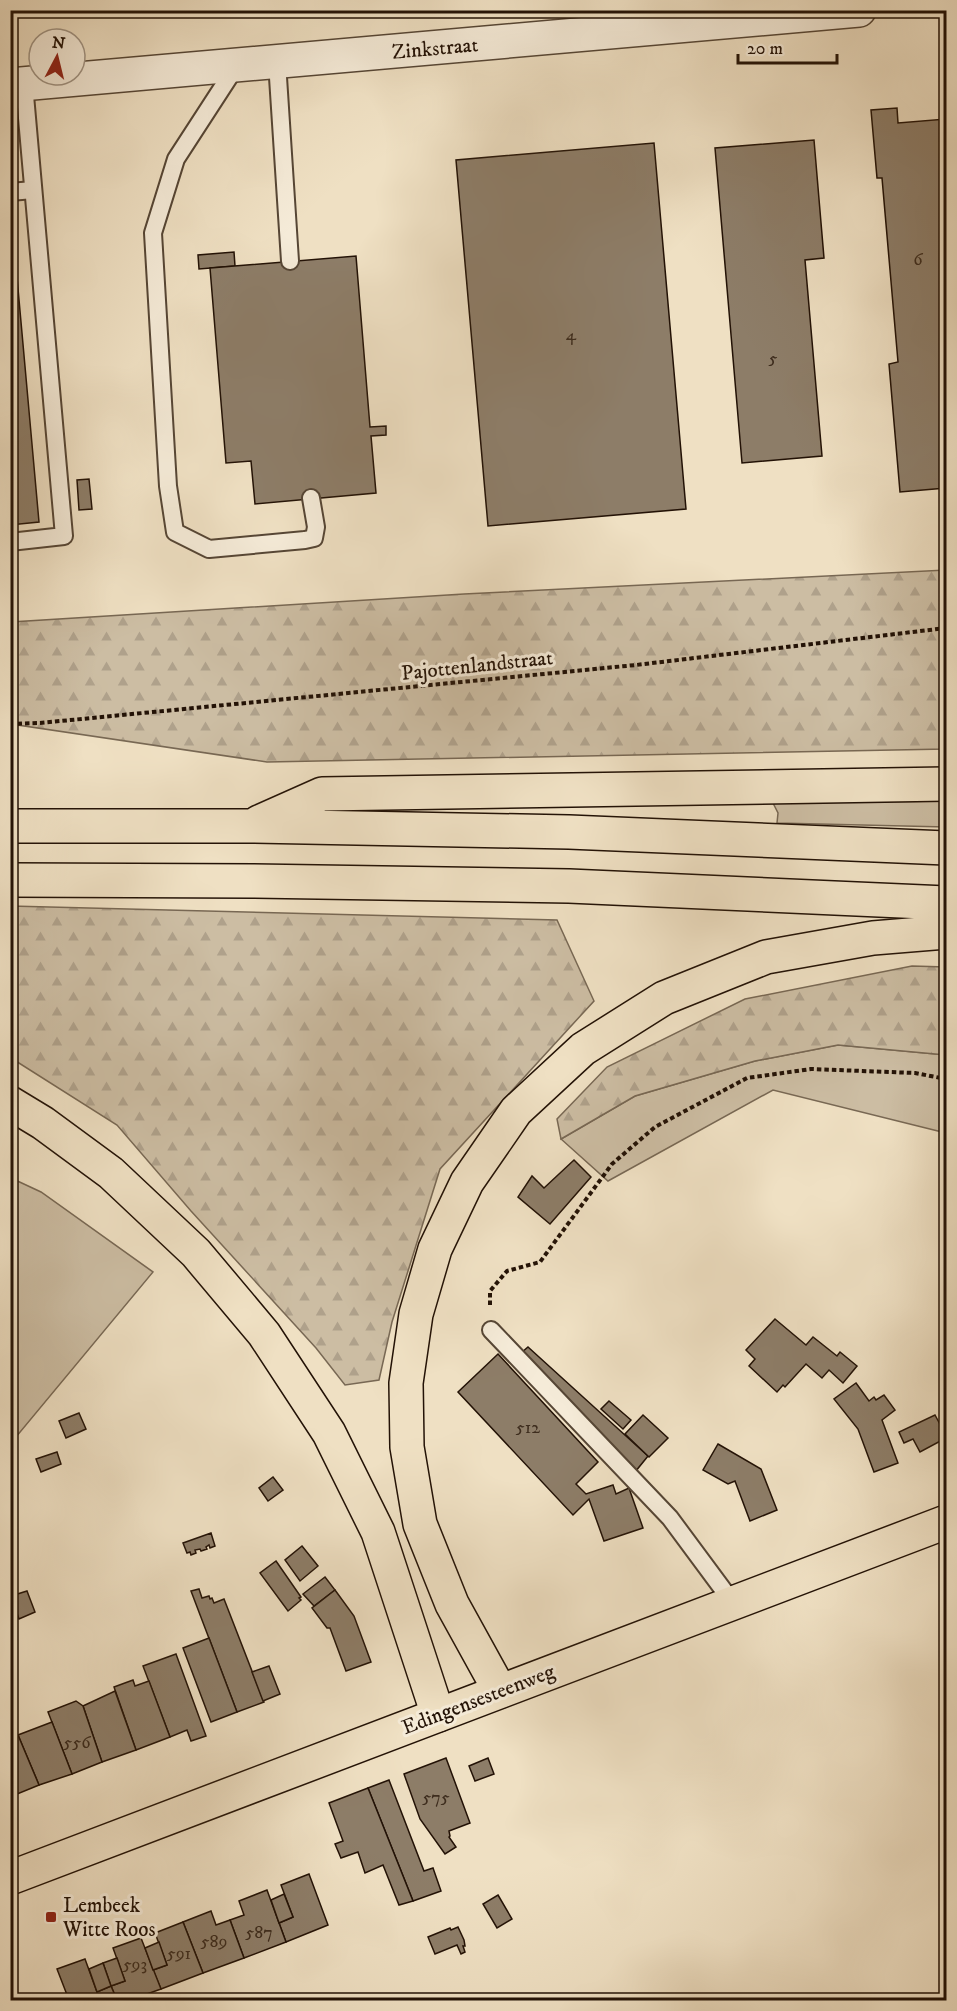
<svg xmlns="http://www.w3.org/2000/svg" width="957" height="2011" font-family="'IM FELL DW Pica',serif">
<defs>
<pattern id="forest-firs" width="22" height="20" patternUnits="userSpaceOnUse" patternTransform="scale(1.5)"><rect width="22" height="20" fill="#ccbda3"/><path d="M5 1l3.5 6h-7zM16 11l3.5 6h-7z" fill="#afa18b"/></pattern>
</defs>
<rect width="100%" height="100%" fill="#efe0c3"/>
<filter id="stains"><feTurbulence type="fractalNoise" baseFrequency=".00333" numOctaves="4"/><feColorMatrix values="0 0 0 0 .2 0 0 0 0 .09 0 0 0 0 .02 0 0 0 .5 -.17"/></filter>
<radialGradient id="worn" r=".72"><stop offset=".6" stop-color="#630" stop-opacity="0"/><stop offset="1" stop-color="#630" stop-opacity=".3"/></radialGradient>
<!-- green -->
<g fill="#ccbda3" stroke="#786854" stroke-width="1.5">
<path d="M946,801v26l-169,-4 1,-10 -5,-10z"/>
<path d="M838,1045l108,10v78l-173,-43 -165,91 -47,-42 74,-43 120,-35z"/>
<path d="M11,1178l30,14 112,80 -142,171z"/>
</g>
<!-- forest -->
<g fill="url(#forest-firs)" stroke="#786854" stroke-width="1.5">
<path d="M946,570v179l-679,13 -256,-38v-102l453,-28z"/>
<path d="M10,906l547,14 37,81 -154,168 -48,153 -13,58 -34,5 -29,-37 -125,-137 -74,-86 -106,-67z"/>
<path d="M912,966l34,1v88l-108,-10 -83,16 -120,35 -74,43 -4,-20 50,-52 138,-68z"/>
</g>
<!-- building -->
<g fill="#8d7d68" stroke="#231206" stroke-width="1.5">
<path d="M897,108l1,15 48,-4v369l-46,4 -11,-128 9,-2 -16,-184h-5l-6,-68z"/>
<path d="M814,140l10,118 -19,2 17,196 -80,7 -27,-315z"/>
<path d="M654,143l32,366 -198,17 -32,-366z"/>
<path d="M12,222l27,300 -29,3v-302z"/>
<path d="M234,252l1,14 -36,3 -1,-14z"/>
<path d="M356,256l14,171 16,-1v9l-15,1 5,57 -121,11 -4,-43 -25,2 -16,-195z"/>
<path d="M89,479l3,30 -13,1 -2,-30z"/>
<path d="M574,1160l17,17 -41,47 -32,-27 14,-21 12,12z"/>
<path d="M775,1319l31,26 7,-8 24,19 3,-4 17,14 -14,17 -14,-13 -7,8 -16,-14 -21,23 -2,-2 -6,7 -28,-26 6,-7 -9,-9z"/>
<path d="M528,1347l120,109 -13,16 -114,-119z"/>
<path d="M498,1354l100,108 -22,22 10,10 27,-9 3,9 13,-6 14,40 -39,13 -15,-42 -16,16 -115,-123z"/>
<path d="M856,1383l13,18 5,-4 2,3 8,-5 11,15 -13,10 16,43 -24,9 -16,-43 -24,-30z"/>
<path d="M609,1401l22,19 -8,9 -22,-20z"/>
<path d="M79,1413l7,16 -20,9 -7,-17z"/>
<path d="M643,1415l25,23 -19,19 -24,-23z"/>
<path d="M935,1415l6,11 4,-2 1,14 -26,14 -7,-13 -9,4 -5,-11z"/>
<path d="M718,1444l43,25 16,41 -27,11 -15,-40 -7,3 -25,-14z"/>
<path d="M57,1452l4,12 -20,8 -5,-13z"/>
<path d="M273,1477l10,13 -15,11 -9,-13z"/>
<path d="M211,1533l4,13 -5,2 -1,-3 -3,2 1,2 -6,2 -1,-2 -5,1 1,3 -5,2 -1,-3 -3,1 -4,-10z"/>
<path d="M302,1546l16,20 -18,15 -15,-21z"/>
<path d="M276,1561l25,36 -2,1 2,2 -13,11 -28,-38z"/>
<path d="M325,1577l10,13 -21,16 -11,-12z"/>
<path d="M199,1589l3,9 7,-2 1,3 2,-1 2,5 10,-4 40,103 -27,10 -46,-121z"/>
<path d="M335,1590l19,26 17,46 -25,9 -16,-43h-3l-15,-20z"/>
<path d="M27,1591l8,21 -16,7 -8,-23z"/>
<path d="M209,1638l28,74 -26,10 -28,-74z"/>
<path d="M176,1654l30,82 -15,5 -4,-11 -17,7 -27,-71z"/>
<path d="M269,1666l11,28 -17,7 -11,-29z"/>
<path d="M133,1680l2,6 14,-5 21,56 -34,13 -22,-63z"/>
<path d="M115,1691l21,59 -34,12 -19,-56z"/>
<path d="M76,1701l7,5 19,56 -30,12 -24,-62z"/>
<path d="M52,1722l20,52 -33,11 -21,-50z"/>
<path d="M18,1735l21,50 -29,12v-59z"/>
<path d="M446,1758l24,65 -21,8 1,5 -1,1 7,10 -11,7 -25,-35 -16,-45z"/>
<path d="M488,1758l6,16 -19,7 -6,-15z"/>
<path d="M389,1780l35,91 9,-3 8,23 -28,10 -45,-113z"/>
<path d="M368,1788l45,113 -14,4 -16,-40 -18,8 -7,-21 -17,6 -6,-14 8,-3 -14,-38z"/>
<path d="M309,1874l19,51 -42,17 -7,-19 14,-6 -12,-32z"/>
<path d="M267,1890l19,52 -42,16 -14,-38 14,-5 -5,-14z"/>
<path d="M284,1894l9,23 -14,6 -8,-23z"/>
<path d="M498,1895l14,24 -15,9 -14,-24z"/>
<path d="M211,1911l5,14 14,-5 14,38 -41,15 -20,-51z"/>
<path d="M183,1922l20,51 -42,16 -8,-19 14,-5 -12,-32z"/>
<path d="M458,1927l6,13 1,6h-2l2,6 -4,2 -4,-9 -22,9 -7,-17 22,-9 1,2z"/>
<path d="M141,1938l20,51 -31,11h-13l-6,-14 14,-5 -12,-33z"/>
<path d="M159,1942l8,23 -14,5 -8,-22z"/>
<path d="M117,1958l8,23 -14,5 -8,-23z"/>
<path d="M85,1959l12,33 14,-6 6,14h-48l-12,-31z"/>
<path d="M103,1963l8,23 -14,6 -8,-23z"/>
</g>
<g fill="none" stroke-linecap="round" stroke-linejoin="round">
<defs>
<g id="service">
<path d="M277,62l13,199"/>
<path d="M237,65l-61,94 -23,74 15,253 7,46 34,17 96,-9 9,-2 2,-11 -5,-29"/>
<path d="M10,192l23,-2"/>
<path d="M10,542l54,-6 -40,-452"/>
<path d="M491,1330l179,188 63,85"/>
</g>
<path id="minor" d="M10,85l849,-75"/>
<path id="primary" d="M10,1878l936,-356"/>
<g id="motorway">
<path d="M259,822l63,-28 624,-10"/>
<path d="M10,826h241l318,6 377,16"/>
<path d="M10,880l244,1 315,5 377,17"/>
<path d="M10,1103l33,20 68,50 85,80 68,81 65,99 49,99 60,183"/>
<path d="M500,1691l-48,-87 -32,-80 -13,-77 -1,-64 10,-69 19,-65 32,-67 49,-71 67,-62 81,-51 102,-41 107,-19 73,-6"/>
</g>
</defs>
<!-- service casing -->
<use href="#service" stroke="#564635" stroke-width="20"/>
<!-- minor casing -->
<use href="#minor" stroke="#564635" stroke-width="36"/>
<!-- primary casing -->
<use href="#primary" stroke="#231206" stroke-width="36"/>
<!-- motorway casing -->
<use href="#motorway" stroke="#231206" stroke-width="36"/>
<!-- path -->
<g stroke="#231206" stroke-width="4" stroke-dasharray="4.5 3" stroke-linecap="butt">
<path d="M10,724l30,-1 596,-58 310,-37"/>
<path d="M490,1305v-14l17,-20 33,-9 72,-98 43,-37 92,-49 64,-9 104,4 31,6"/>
</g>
<!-- service -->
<use href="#service" stroke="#f5ebd8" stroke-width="16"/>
<!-- minor -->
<use href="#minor" stroke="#f5ebd8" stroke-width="33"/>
<!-- primary -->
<use href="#primary" stroke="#efe0c3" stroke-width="33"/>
<!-- motorway -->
<use href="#motorway" stroke="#efe0c3" stroke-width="33"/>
</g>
<!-- markers -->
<rect fill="#8f2418" stroke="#f5ebd8" stroke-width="2" x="45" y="1911" width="12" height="12" rx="3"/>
<g text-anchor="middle" stroke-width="6" stroke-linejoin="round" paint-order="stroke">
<!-- number labels -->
<g font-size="18" fill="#3e2d1e">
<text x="918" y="265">6</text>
<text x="571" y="340">4</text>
<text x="773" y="364">5</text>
<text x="528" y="1433">512</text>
<text x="77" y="1748">556</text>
<text x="436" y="1803">575</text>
<text x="259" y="1938">587</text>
<text x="214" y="1947">589</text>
<text x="179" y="1959">591</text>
<text x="135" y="1970">593</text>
</g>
<!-- street labels -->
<g font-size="21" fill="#231206" stroke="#f5ebd8">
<text transform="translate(435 48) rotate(-5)" y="7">Zinkstraat</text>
<text transform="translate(477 665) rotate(-6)" y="7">Pajottenlandstraat</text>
<text transform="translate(478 1699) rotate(-21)" y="7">Edingensesteenweg</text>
</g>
<!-- poi labels -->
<g font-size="21" fill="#231206" stroke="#f5ebd8" text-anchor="start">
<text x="63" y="1912">Lembeek<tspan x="63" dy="24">Witte Roos</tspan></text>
</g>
</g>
<!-- margin -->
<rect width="957" height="2011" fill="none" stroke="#efe0c3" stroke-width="36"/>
<rect x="12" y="12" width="933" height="1987" fill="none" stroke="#231206" stroke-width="3"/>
<rect x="18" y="18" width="921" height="1975" fill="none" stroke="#231206" stroke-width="1.5"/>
<!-- north arrow -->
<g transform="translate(57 57) rotate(7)"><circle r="28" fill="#f5ebd8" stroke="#a19484" stroke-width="1.5"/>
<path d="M0-4.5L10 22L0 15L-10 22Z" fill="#8f2418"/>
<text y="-9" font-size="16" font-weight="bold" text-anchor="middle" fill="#231206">N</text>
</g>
<!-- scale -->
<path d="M738 54v9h99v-9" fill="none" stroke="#231206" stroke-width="3"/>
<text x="747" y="54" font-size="18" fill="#231206" stroke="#f5ebd8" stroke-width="4.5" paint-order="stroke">20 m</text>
<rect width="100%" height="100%" filter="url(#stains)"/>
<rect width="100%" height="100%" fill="url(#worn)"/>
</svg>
